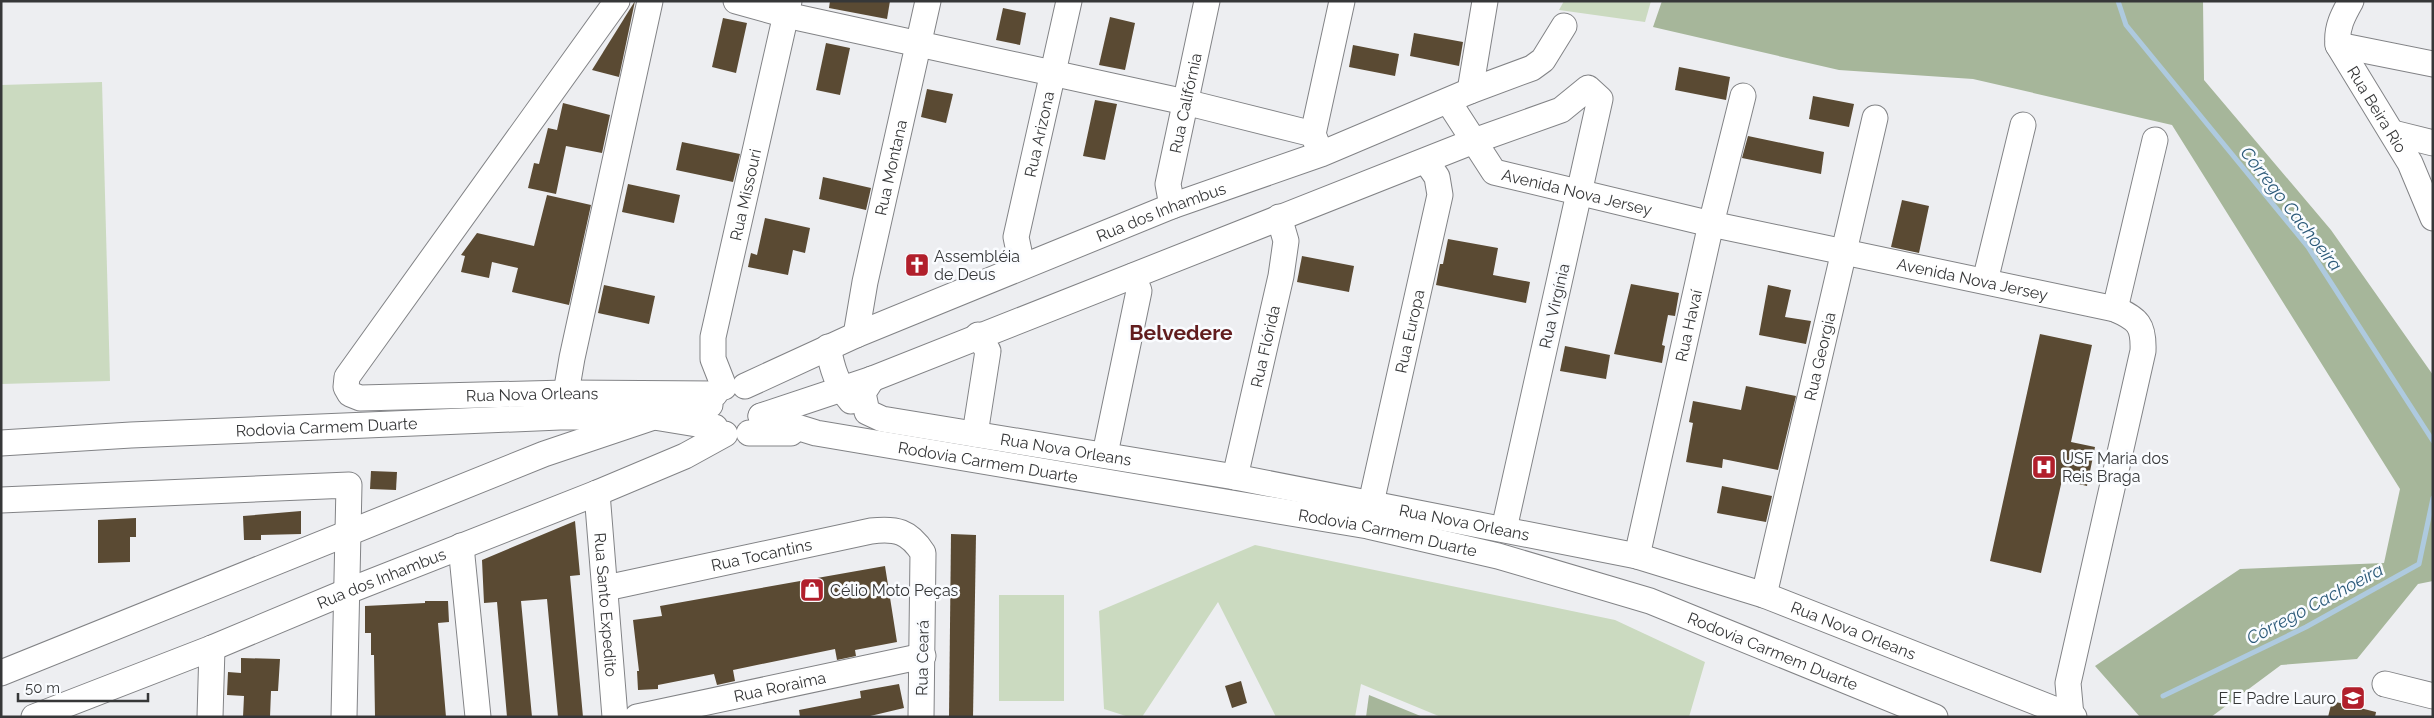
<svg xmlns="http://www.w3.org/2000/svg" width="2434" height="718" font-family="Raleway,sans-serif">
<rect width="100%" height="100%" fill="#edeef1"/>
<!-- green -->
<g fill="#cbdac0">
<path d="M1564,1h87l-6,21 -86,-12z"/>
<path d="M102,82l8,299 -109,3v-299z"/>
<path d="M1255,545l360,75 90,42 -16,55h-248l-80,-33 -6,33h-79l-58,-115 -76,115h-13l-25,-8 -5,-98z"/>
<rect x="999" y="595" width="65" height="106"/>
</g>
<!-- forest -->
<g fill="#a6b69a">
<path d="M1662,1h541l1,79 127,150 102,145v206l-15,3 -61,75 -76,6 -70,52h-71l-45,-51 145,-97 144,-6 16,-74 -228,-364 -199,-46 -134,-9 -186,-43z"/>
<path d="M1369,695l54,22h-57z"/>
</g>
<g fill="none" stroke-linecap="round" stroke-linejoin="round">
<!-- stream -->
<g stroke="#aecadf" stroke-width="5">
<path d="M2118,1l8,24 182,222 125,194"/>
<path d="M2163,696l143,-69 113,-63 14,-66"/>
</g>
</g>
<!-- building -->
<g fill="#5a4a33">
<path d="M635,1l-16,76 -27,-7z"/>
<path d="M830,1h60l-3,18 -58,-11z"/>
<path d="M1003,8l23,5 -6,32 -24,-5z"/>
<path d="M1110,17l25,6 -10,47 -26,-5z"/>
<path d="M723,18l24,5 -11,50 -24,-6z"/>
<path d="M1414,33l49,9 -4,24 -49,-10z"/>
<path d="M826,43l24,5 -10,47 -24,-5z"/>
<path d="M1353,45l46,9 -4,22 -46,-9z"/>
<path d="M1679,67l51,10 -4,23 -51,-10z"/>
<path d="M927,89l26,5 -7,29 -25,-6z"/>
<path d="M1813,96l41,8 -5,23 -40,-8z"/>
<path d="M1095,100l22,4 -12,56 -22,-4z"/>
<path d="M563,103l47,12 -8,38 -36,-7 -10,48 -28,-6 6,-25 5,1 9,-36 9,2z"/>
<path d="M1748,136l76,16 -3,22 -79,-16z"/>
<path d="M682,142l58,12 -7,28 -57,-12z"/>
<path d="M823,177l48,11 -5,22 -47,-11z"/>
<path d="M628,184l52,11 -6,28 -52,-11z"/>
<path d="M547,195l44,10 -22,100 -57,-13 6,-24 -26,-6 -3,16 -28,-6 4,-16 -4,-1 16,-22 57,13z"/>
<path d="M1902,200l27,6 -10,47 -28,-6z"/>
<path d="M765,218l45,10 -5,25 -12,-3 -5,25 -40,-8 3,-14 6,2z"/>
<path d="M1448,239l50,9 -5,27 37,7 -4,21 -90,-18 4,-21h3z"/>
<path d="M1302,256l52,10 -5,26 -52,-10z"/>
<path d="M1631,284l48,9 -4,23 -7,-1 -6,30 3,1 -3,17 -48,-9z"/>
<path d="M604,285l51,11 -6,28 -51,-11z"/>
<path d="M1768,285l23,5 -6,27 26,4 -5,23 -47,-9z"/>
<path d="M2040,334l52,11 -21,97 24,5 -8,39 -25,-6 -21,93 -51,-12z"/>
<path d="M1565,346l45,9 -4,24 -46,-8z"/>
<path d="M1746,386l50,10 -18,74 -55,-11 -1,9 -36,-6 7,-39 -4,-1 4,-21 48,9z"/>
<path d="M371,471l26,1 -1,18 -26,-1z"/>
<path d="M1722,486l50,10 -6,26 -49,-9z"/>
<path d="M301,511v23l-40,1v5h-17l-1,-24z"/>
<path d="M136,518v19h-6v25l-32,1v-43z"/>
<path d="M575,521l5,54 -10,1 13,141h-25l-11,-118 -26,2 11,116h-25l-10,-115 -13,1 -2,-43z"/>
<path d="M951,534l25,1 -3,182h-24z"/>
<path d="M885,566l12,76 -42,8 1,6 -19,4 -2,-11 -102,21 2,11 -18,4 -3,-11 -56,11v4l-20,1 -1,-19h2l-6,-51 29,-4 -2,-10z"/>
<path d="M425,601h23l1,21 -11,1 8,94h-71l-1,-62h-3v-22h-6v-27l60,-3z"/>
<path d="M241,658l39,1 -2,32h-7l-1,26h-27l1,-21 -17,-1 1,-23 13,1z"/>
<path d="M1241,681l6,22 -15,5 -7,-22z"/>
<path d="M899,684l5,24 -38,9h-66l-1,-7 62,-12 -1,-7z"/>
<path d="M2332,701l44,11 -1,5h-47z"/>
</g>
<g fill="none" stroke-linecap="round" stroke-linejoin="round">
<defs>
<g id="minor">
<path id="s1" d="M617,1l-270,376 -1,10 4,7 10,4 206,-5 149,1"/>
<path d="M736,1l50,14 399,87 128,32"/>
<path id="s2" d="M2351,1c-8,14 -15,27 -13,44l72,118 23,55"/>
<path d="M2338,45l95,19"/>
<path d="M1470,91l15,-90"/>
<path id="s3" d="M1448,101l46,71 217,52 404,85c23,10 29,16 28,42l-75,332 3,33"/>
<path d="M2393,133l40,10"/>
<path d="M1319,149l-6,-15 29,-133"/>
<path id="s4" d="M1172,206l-4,-22 39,-183"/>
<path id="s5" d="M1022,266l-6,-29 53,-236"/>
<path d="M1985,281l38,-156"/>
<path d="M2115,309l40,-169"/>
<path id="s6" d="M856,335l9,-53 63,-281"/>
<path d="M828,347c4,21 9,38 23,54"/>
<path id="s7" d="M872,379l-9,14 4,19 15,7 353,58 402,79 127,39 310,122"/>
<path id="s8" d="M745,386l111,-51 316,-129 149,-52 149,-63 62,-23 11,-8 21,-34"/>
<path id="s9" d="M724,387l-11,-28v-22l76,-336"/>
<path d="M566,393l6,-35 78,-357"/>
<path d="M761,416l111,-37 602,-238 87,-31 27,-22 12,11 -96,430"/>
<path id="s10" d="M761,416l55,17 552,93 130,30 152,45 285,116"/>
<path d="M749,433h42"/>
<path d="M975,434l13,-83 -10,-16"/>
<path id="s11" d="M1,443l130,-8 429,-18h94l61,10"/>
<path d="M1105,454l34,-163 -6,-15"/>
<path id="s12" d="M1235,477l46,-201 5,-35 -7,-24"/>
<path id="s13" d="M597,493l18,224"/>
<path d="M1,500l348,-15 -5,232"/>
<path id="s14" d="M1371,503l69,-308 -3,-18 -11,-16"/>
<path d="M461,546l17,171"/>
<path id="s15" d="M1637,556l74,-332 32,-128"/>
<path id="s16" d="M606,588l265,-57c25,-3 38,0 52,22l-2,164"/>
<path id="s17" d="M1764,595l111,-477"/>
<path d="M1,673l543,-219 110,-37 56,-12"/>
<path d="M2385,684l48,12"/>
<path id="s18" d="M34,717l178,-69 136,-57 249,-98 88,-37 40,-22"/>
<path d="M210,717l2,-69"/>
<path id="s19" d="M637,717l286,-61"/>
</g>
</defs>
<!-- minor casing -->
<use href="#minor" stroke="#828386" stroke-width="27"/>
<!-- minor -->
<use href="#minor" stroke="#fff" stroke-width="25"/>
</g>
<!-- icons -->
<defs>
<symbol id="church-square" viewBox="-11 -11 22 22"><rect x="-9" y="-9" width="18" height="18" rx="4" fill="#b11f2b" stroke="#fafcff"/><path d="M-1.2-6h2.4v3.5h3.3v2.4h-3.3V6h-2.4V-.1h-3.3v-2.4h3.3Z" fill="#fff"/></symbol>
<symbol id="hospital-square" viewBox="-11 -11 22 22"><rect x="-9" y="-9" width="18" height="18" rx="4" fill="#b11f2b" stroke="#fafcff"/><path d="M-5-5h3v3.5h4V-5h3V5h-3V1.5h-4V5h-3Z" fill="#fff"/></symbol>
<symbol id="shop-square" viewBox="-11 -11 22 22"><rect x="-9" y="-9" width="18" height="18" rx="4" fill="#b11f2b" stroke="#fafcff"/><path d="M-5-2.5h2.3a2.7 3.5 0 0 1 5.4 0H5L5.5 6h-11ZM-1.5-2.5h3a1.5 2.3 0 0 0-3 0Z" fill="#fff"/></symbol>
<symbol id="school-square" viewBox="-11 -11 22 22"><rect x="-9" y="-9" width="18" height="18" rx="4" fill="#b11f2b" stroke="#fafcff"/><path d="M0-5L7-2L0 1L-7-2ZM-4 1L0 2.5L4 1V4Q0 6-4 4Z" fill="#fff"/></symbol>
</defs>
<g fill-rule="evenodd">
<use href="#church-square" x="903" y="251" width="28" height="28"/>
<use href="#hospital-square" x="2030" y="453" width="28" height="28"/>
<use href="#shop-square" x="798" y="576" width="28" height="28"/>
<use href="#school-square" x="2339" y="684" width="28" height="28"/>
</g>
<g text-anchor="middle" stroke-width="5" stroke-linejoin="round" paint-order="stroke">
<!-- street labels -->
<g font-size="16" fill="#363738" stroke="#fafcff">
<text dy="6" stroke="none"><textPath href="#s4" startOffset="105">Rua Califórnia</textPath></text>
<text dy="6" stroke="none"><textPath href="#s2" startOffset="122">Rua Beira Rio</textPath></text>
<text dy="6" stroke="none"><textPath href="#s5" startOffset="135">Rua Arizona</textPath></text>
<text dy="6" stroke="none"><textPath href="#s6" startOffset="171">Rua Montana</textPath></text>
<text dy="6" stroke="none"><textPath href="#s3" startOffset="170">Avenida Nova Jersey</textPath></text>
<text dy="6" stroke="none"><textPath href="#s9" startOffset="198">Rua Missouri</textPath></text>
<text dy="6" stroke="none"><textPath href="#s8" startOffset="451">Rua dos Inhambus</textPath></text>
<text dy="6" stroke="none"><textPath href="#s3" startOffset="575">Avenida Nova Jersey</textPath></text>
<text transform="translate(1554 306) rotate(-77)" y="6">Rua Virgínia</text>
<text dy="6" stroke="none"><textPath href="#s15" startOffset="236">Rua Havaí</textPath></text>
<text dy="6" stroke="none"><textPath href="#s14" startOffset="176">Rua Europa</textPath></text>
<text dy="6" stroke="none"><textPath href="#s12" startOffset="134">Rua Flórida</textPath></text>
<text dy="6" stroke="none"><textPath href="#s17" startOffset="245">Rua Georgia</textPath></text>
<text dy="6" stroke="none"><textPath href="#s1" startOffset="664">Rua Nova Orleans</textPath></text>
<text dy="6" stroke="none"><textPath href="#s11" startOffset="326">Rodovia Carmem Duarte</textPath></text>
<text dy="6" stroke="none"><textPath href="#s7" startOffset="239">Rua Nova Orleans</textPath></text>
<text dy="6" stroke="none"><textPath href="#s10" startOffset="232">Rodovia Carmem Duarte</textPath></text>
<text dy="6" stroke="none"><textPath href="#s7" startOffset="644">Rua Nova Orleans</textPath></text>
<text dy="6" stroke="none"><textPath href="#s10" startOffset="638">Rodovia Carmem Duarte</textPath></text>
<text dy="6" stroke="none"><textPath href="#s16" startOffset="159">Rua Tocantins</textPath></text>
<text dy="6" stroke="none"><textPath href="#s18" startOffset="374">Rua dos Inhambus</textPath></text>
<text dy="6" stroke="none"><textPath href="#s13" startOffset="112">Rua Santo Expedito</textPath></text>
<text dy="6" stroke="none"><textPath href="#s7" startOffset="1049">Rua Nova Orleans</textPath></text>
<text dy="6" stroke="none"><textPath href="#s10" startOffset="1042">Rodovia Carmem Duarte</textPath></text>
<text transform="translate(922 658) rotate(-89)" y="6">Rua Ceará</text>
<text dy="6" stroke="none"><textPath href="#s19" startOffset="146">Rua Roraima</textPath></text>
</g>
<!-- poi labels -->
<g font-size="16" fill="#363738" stroke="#fafcff" text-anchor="start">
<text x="934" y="262">Assembléia<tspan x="934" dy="18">de Deus</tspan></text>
<text x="2062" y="464">USF Maria dos<tspan x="2062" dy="18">Reis Braga</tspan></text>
<text x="830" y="596">Célio Moto Peças</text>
<text x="2336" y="704" text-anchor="end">E E Padre Lauro</text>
</g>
<!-- water labels -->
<g font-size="18" font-style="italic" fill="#2d5b7a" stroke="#fafcff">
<text transform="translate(2291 209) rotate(52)" y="6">Córrego Cachoeira</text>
<text transform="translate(2315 604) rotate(-28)" y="6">Córrego Cachoeira</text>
</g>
<!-- district labels -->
<g font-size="21" font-weight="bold" fill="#621d1e" stroke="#fafcff">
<text x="1181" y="340">Belvedere</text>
</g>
</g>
<!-- border -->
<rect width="2434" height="718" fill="none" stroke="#363738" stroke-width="5"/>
<!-- scale -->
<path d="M18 693v8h130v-8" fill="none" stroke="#363738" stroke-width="2.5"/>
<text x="25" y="693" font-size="15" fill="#363738" stroke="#fafcff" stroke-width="4" paint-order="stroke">50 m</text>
</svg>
